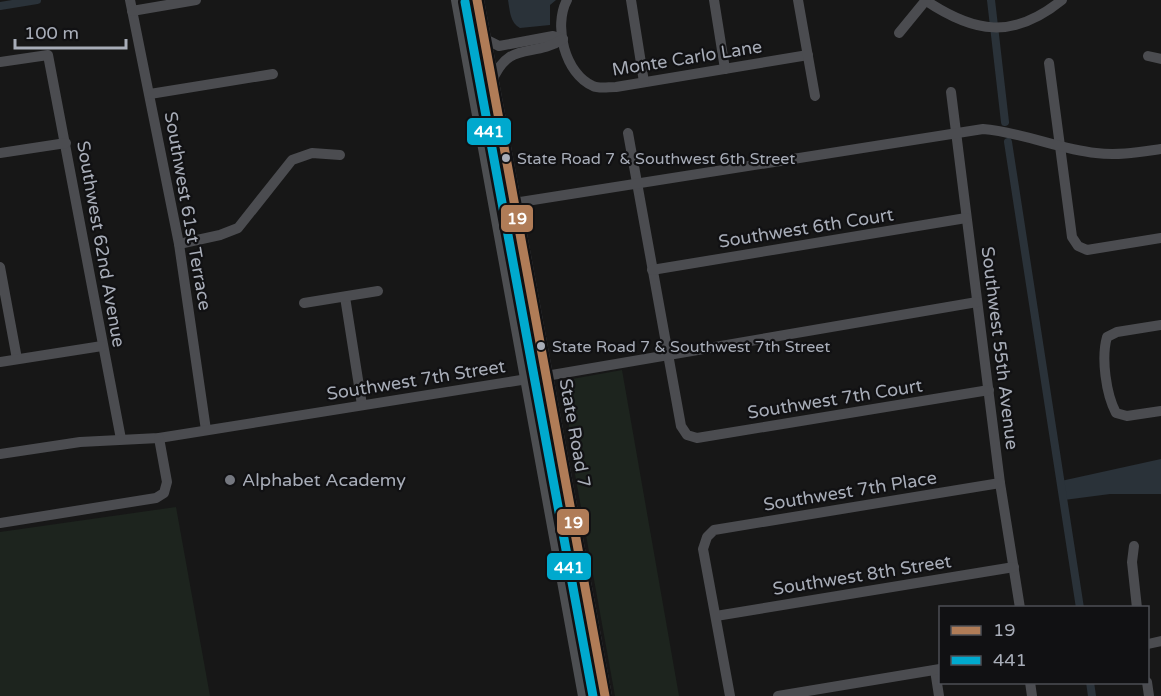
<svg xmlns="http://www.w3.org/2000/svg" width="1161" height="696" font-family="'Varela Round',sans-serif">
<rect width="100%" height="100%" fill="#171717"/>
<!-- green -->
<g fill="#1d241e">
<path d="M622,370l57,326h-64l-42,-233 -7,-65 6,-19z"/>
<path d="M176,507l34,189h-210v-164z"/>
</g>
<!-- water -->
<g fill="#2a3239">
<path d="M508,0h48l-6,5v20l-30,3c-10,-5 -10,-17 -12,-28z"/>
<path d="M1161,459v35h-51l-46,6 -3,-19z"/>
</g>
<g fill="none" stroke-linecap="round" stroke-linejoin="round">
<!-- canal -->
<g stroke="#2a3239" stroke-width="8">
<path d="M991,0l14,122"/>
<path d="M0,6l37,-6"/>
<path d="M1008,142l72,466"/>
<path d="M1090,682l2,14"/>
</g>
<!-- minor -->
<g stroke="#4b4c50" stroke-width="10">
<path d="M130,0l49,244 27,186"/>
<path d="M567,0c-14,26 -2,74 26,86 6,3 15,1 23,1l192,-32"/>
<path d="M631,0l13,82"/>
<path d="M714,0l11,69"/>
<path d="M798,0l17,96"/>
<path d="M925,0c49,33 88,40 137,0"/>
<path d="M132,11l64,-11"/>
<path d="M899,33l27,-33"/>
<path d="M485,39l14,7 54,-10 10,3"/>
<path d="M1148,56l13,3"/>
<path d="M0,62l48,-7 73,384"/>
<path d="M1049,63l23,174 6,9 9,4 74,-12"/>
<path d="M492,81c18,-42 40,-22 71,-42"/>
<path d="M951,92l49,391 20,125"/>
<path d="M150,94l123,-20"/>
<path d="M628,133l53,293 6,9 10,3 292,-48"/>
<path d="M0,153l66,-10"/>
<path d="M514,203l469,-74c39,3 75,20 113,24 22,3 44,-1 65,-4"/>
<path d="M179,244l41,-9 18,-7 54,-68 20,-7 28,2"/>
<path d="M0,267l17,92"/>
<path d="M652,270l314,-52"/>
<path d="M345,297l17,108"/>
<path d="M304,303l74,-12"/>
<path d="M1161,325l-44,7 -10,5c-6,21 -1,57 9,76l11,3 34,-5"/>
<path d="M0,362l102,-16"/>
<path d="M0,454l80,-12 79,-4 387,-62 431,-74"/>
<path d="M0,523l156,-25 8,-5 3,-11 -8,-44"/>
<path d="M1134,546l-2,16 5,46"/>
<path d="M716,616l298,-49"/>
<path d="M1148,644l13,-3"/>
<path d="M935,670l4,26"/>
<path d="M1030,682l2,14"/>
<path d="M1147,682l2,14"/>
<path d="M730,696l-27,-147 4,-12 7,-7 286,-47"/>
<path d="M778,696l162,-27"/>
</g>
<!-- major -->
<g stroke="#4d4f52" stroke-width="14">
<path d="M458,0l127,696"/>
<path d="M477,0l128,696"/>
</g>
<defs>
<path id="bus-1" d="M477,0l128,696"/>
<path id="bus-2" d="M465,2l128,694"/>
</defs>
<!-- bus-1 casing -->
<use href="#bus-1" stroke="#111113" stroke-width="14"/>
<!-- bus-2 casing -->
<use href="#bus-2" stroke="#111113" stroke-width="14"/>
<!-- bus-1 -->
<use href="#bus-1" stroke="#b07c57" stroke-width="9"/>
<!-- bus-2 -->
<use href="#bus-2" stroke="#00a9ce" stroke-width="9"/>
</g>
<!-- markers -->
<g fill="#a8adb8" stroke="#111113" stroke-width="2">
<circle cx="506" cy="158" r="5"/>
<circle cx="541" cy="346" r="5"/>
</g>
<circle fill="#757880" stroke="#111113" stroke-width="2" cx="230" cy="480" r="6"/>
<g text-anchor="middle" stroke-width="4.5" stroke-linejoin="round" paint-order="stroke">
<!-- bus labels -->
<g font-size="16" fill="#a8adb8" stroke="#111113" text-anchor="start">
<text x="517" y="164">State Road 7 &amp; Southwest 6th Street</text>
<text x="552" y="352">State Road 7 &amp; Southwest 7th Street</text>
</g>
<!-- street labels -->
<g font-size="18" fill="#a8adb8" stroke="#111113">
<text transform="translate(687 58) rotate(-9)" y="6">Monte Carlo Lane</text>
<text transform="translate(188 211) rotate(80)" y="6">Southwest 61st Terrace</text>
<text transform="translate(806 228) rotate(-9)" y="6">Southwest 6th Court</text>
<text transform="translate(101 244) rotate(80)" y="6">Southwest 62nd Avenue</text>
<text transform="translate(1000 348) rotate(83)" y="6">Southwest 55th Avenue</text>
<text transform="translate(416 380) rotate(-9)" y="6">Southwest 7th Street</text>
<text transform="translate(835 399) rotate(-9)" y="6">Southwest 7th Court</text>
<text transform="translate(575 433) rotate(80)" y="6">State Road 7</text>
<text transform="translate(850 491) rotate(-9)" y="6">Southwest 7th Place</text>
<text transform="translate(862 575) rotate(-9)" y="6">Southwest 8th Street</text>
</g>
<!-- poi labels -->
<g font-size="18" fill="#a8adb8" stroke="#111113" text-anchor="start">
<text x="242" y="486">Alphabet Academy</text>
</g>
</g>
<g stroke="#111113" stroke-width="2">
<rect x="466" y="117" width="46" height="29" rx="6" fill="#00a9ce"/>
<rect x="500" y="204" width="34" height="29" rx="6" fill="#b07c57"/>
<rect x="556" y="508" width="34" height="28" rx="6" fill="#b07c57"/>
<rect x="546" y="552" width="46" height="29" rx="6" fill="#00a9ce"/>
</g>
<g font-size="16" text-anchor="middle" font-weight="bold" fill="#fff">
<text x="489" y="137">441</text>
<text x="517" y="224">19</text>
<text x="573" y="528">19</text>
<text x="569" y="573">441</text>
</g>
<!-- legend -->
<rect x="939" y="606" width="210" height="78" fill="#111113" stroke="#4d4f55" stroke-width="1.5"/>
<rect x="951" y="626" width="30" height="9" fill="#b07c57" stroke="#4d4f55" stroke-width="1.5"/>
<text x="993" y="636" font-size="18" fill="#a8adb8">19</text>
<rect x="951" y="656" width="30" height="9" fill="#00a9ce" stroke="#4d4f55" stroke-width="1.5"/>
<text x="993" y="666" font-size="18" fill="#a8adb8">441</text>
<!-- scale -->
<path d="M15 39v9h111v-9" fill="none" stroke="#a8adb8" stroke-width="3"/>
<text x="24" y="39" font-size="18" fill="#a8adb8" stroke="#111113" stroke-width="4.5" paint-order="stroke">100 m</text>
</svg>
